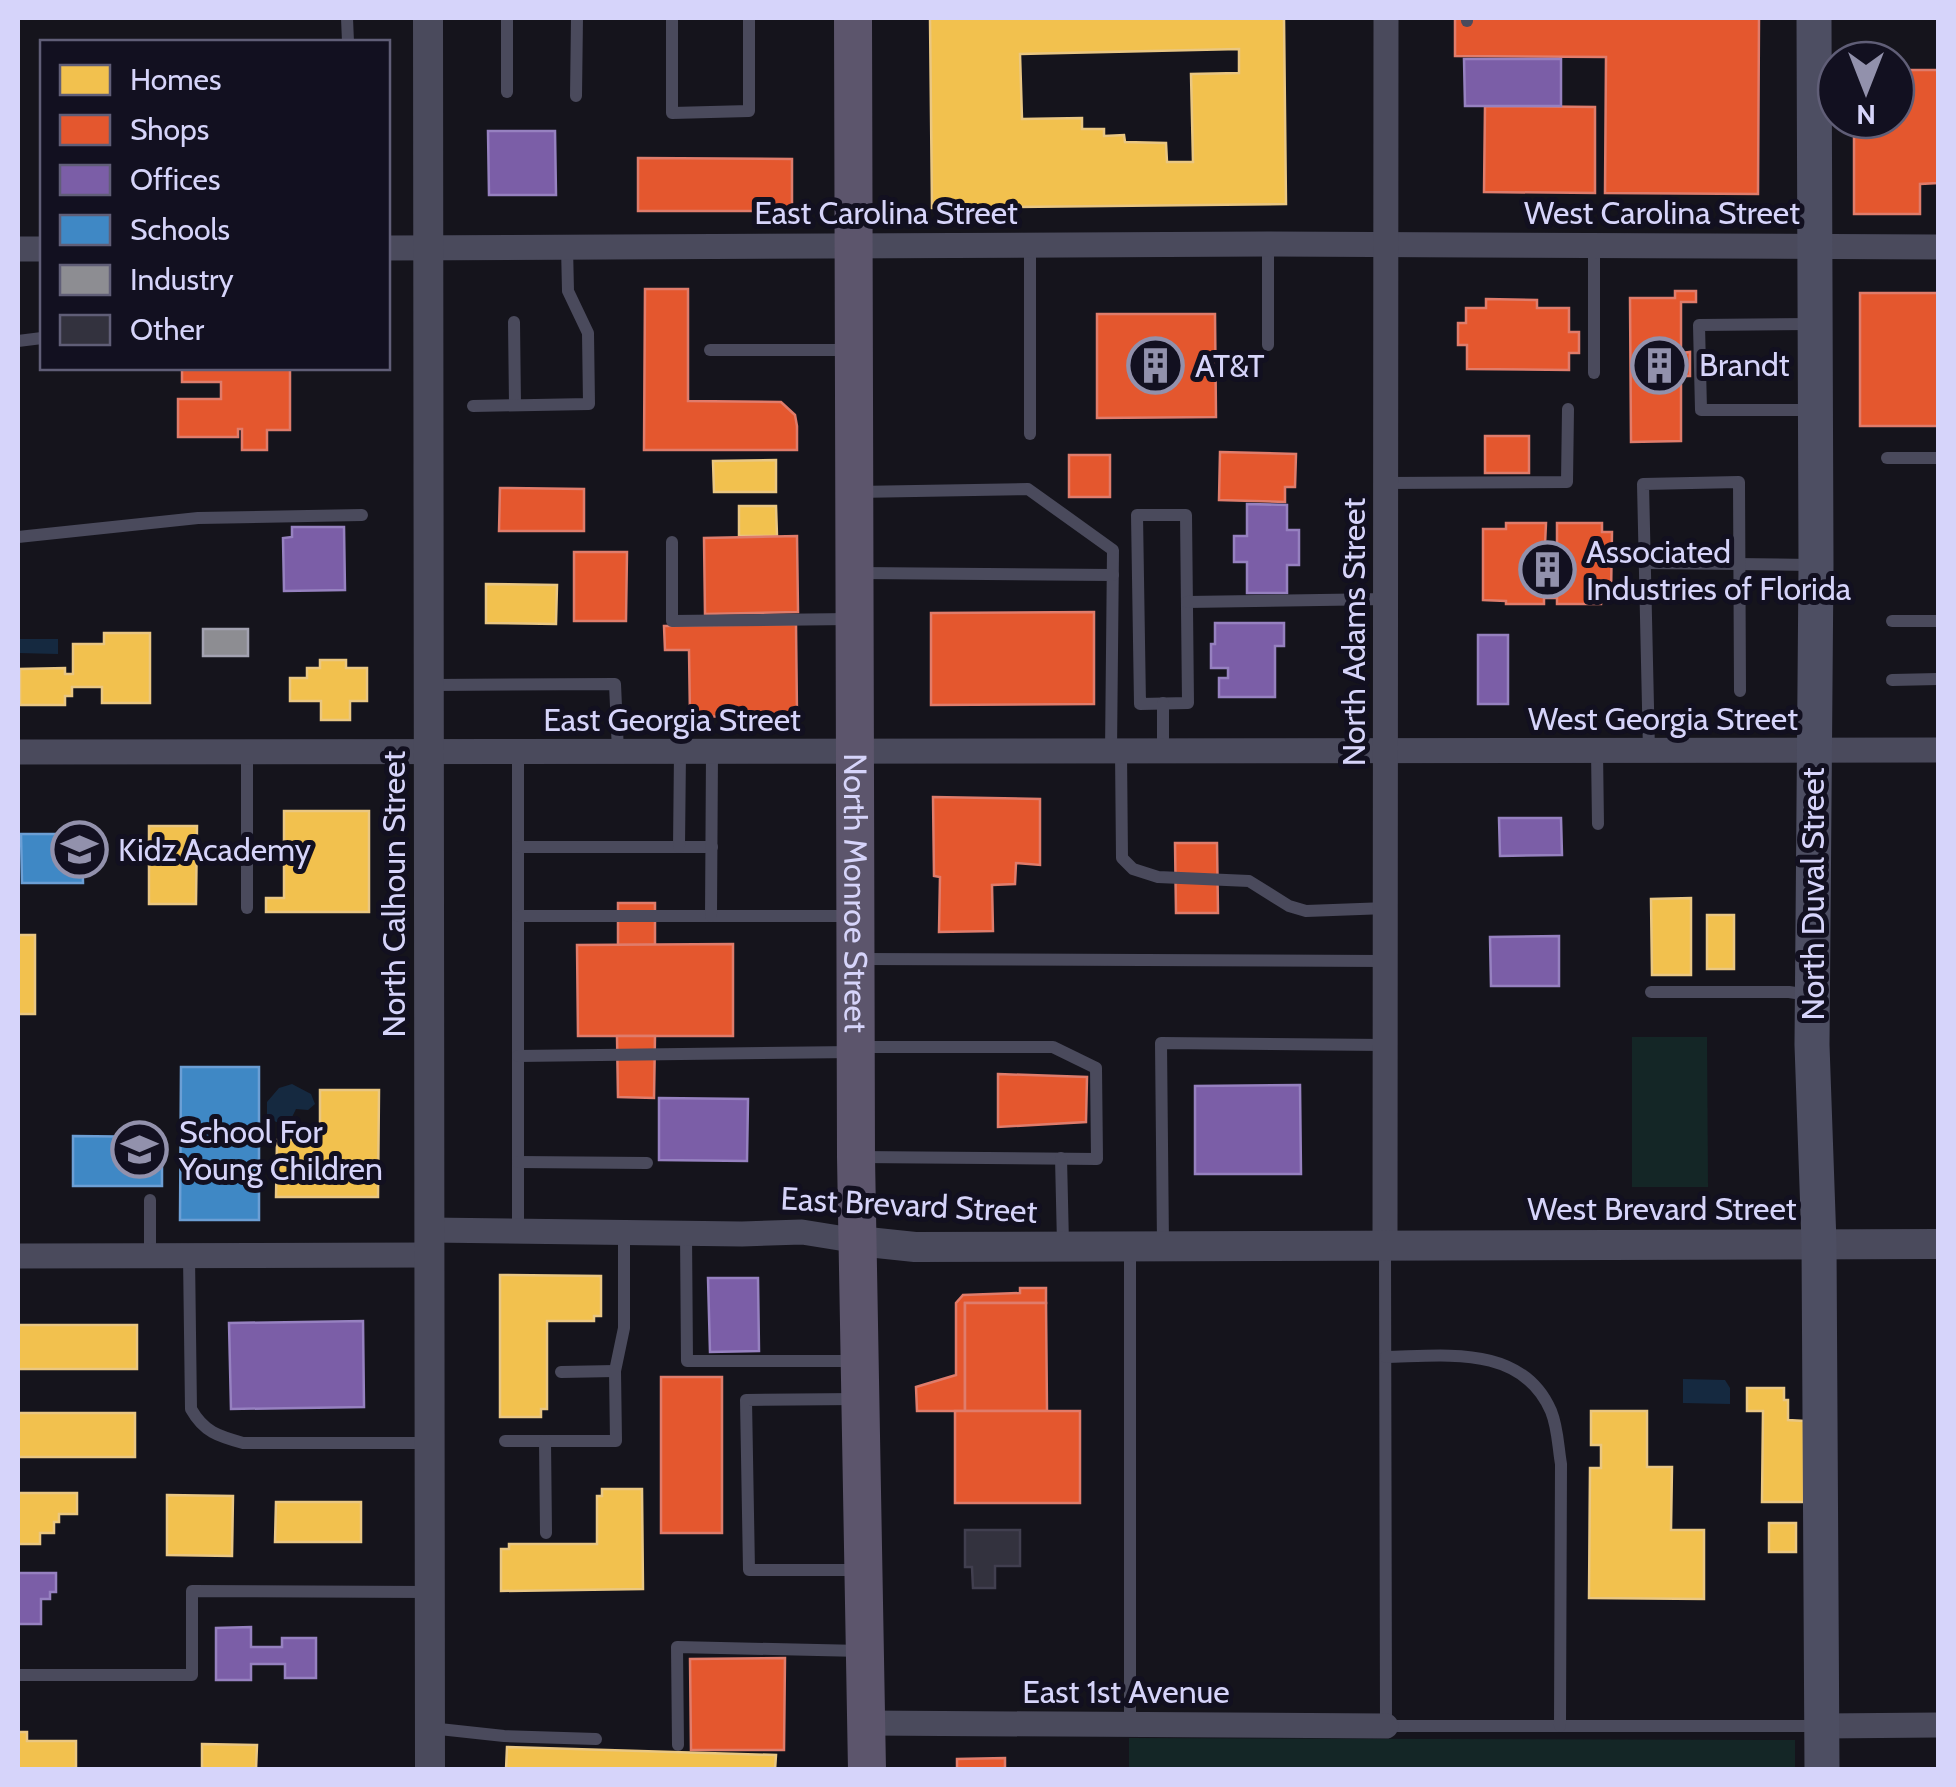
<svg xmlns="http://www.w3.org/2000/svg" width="1956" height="1787" font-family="Cabin,sans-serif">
<rect width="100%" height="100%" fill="#15141c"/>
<!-- green -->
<g fill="#142626">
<path d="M1632,1037h75l1,150h-76z"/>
<path d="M1129,1738l666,2v29l-666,1z"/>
</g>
<!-- water -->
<g fill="#152940">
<path d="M18,639h40v15l-40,-1z"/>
<path d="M292,1084l19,10 4,10 -7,6 -12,-1 -6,12 -14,1 -9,-8v-12l12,-14z"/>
<path d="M1683,1379l42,1 5,8v16l-47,-1z"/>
</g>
<!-- homes -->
<g fill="#f2c14e" stroke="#eac782" stroke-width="2.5" fill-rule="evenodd">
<path d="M930,18h354l2,186 -354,4zM1239,49v24l-48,1 2,88h-26l-1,-19 -41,-1 -1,-7 -20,1v-7h-22v-11l-60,1 -2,-65z"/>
<path d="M776,460v32h-62l-1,-31z"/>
<path d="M739,506h37l1,30h-38z"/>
<path d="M486,584l71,1 -1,39 -70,-1z"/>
<path d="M104,633h46v70h-48v-16h-30v9h-7v9h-45v-36l45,-1v6h8v-30h31z"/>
<path d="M320,660h26v8h21v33h-17v19h-29v-19h-31v-23h17v-10h13z"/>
<path d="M284,811h85v101h-103v-14h18z"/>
<path d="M149,826h48l-1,78h-47z"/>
<path d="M1691,898v77h-39l-1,-76z"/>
<rect x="1707" y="915" width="27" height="54"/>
<rect x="18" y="935" width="17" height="79"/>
<path d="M320,1090h59l-1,107h-102l1,-57h43z"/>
<path d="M500,1275l101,1v40h-7v5h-47v88h-6v8h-41z"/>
<rect x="18" y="1325" width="119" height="44"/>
<path d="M1747,1388h37v12h4v20l16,1v81h-42l1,-91h-16z"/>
<path d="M1591,1411h56v56h25l-1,63h33v69l-115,-1 1,-130h11v-23h-10z"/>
<rect x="18" y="1413" width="117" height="44"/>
<path d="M602,1489h40l1,100 -142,2v-42h8v-5h88v-48h5z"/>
<path d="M18,1493h59v21h-18v8h-5v11h-14v11h-22z"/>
<path d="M167,1495l66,1 -1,60 -65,-1z"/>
<path d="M276,1502h85v40h-86z"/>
<rect x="1769" y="1523" width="27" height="29"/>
<path d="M18,1732h9v9h49v29h-58z"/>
<path d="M202,1744l55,1 -1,25h-54z"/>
<path d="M507,1747l269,8 -1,15h-269z"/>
</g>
<!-- shops -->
<g fill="#e4572e" stroke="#e07c6b" stroke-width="2.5">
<path d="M1455,18h304l-1,176 -153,-1 1,-136 -151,-1z"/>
<path d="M1896,70h42v113l-18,1v30h-66v-94h42z"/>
<path d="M1485,106l110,1v86l-111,-1z"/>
<path d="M638,158l154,1v52h-154z"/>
<path d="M645,289h43v112l93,1 14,13 2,11v24h-153z"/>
<path d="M1675,291h21v11h-15v51l9,-1v24h-9v65l-50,1 -1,-144h45z"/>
<rect x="1860" y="293" width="78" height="133"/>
<path d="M1486,299l51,1v8h32v24h10v21h-10v17l-102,-1v-24h-9v-22h8v-15h20z"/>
<path d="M1097,314h118l1,103 -119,1z"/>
<path d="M182,368h108v62h-23v20h-25v-21h-4v8h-60v-38h43v-17h-39z"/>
<rect x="1485" y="436" width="44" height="37"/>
<path d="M1220,452l76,2 -1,33h-10v15l-66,-2z"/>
<rect x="1069" y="455" width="41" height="42"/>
<path d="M500,488l84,1v42h-85z"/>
<path d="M1506,523h40l-1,22h12v-22h45v9h10l-1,63h-10v9h-44v-6h-13v6h-38v-3l-23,-1v-71h23z"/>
<path d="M797,536l1,76 -93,2 -1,-76z"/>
<path d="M574,552h53l-1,69h-52z"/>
<path d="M1094,612v92l-163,1v-92z"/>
<path d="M796,624l1,91 -107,2 -1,-67h-24l-1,-24z"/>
<path d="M933,797l107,2v66l-24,-2 -1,21 -23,1 1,46 -54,1 1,-55 -6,-1z"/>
<path d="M1175,843h42l1,70h-42z"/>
<rect x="618" y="903" width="37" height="42"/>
<path d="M733,944v92h-155l-1,-91z"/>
<path d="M617,1036h38l-1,62 -36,-1z"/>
<path d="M998,1074l89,3 -1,45 -88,5z"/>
<path d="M1020,1288h26v15h-81v108h-48l-1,-24 40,-12v-72l7,-8 57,-2z"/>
<path d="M965,1303h81l1,108h-82z"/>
<rect x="661" y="1377" width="61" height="156"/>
<rect x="955" y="1411" width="125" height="92"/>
<path d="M785,1658l-1,92h-93l-1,-91z"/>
<path d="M1005,1758v12h-48v-11z"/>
</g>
<!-- offices -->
<g fill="#7b5ea7" stroke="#9681c0" stroke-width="2.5">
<path d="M1464,59h97v47h-96z"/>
<path d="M488,131h67l1,64h-67z"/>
<path d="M1247,504l40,1v25h12v35h-12v28h-40v-31h-13v-26h13z"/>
<path d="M292,527h52l1,63 -61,1 -1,-53 9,-1z"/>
<path d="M1215,623h69v23h-9v51h-56v-19h9v-10h-17v-24h4z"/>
<rect x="1478" y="635" width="30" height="69"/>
<path d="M1499,818h62l1,37 -62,1z"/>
<path d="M1559,936v50h-68l-1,-49z"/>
<path d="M1300,1085l1,89h-106v-88z"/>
<path d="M659,1098l89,1 -1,62 -88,-1z"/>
<path d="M708,1278h50l1,73 -49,1z"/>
<path d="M363,1321l1,86 -133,2 -2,-86z"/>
<path d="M18,1573h38v19h-6v7h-9v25h-23z"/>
<path d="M251,1627v20h31v-9h34v40h-31v-14h-34v16h-35v-52z"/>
</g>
<!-- schools -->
<g fill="#3f88c5" stroke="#6c9fd5" stroke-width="2.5">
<path d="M21,834h61l1,49h-61z"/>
<path d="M181,1067h78v153h-79z"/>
<path d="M73,1136l89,1v49h-89z"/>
</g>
<!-- industry -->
<rect fill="#8d8d92" stroke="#a3a2b1" stroke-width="2.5" x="203" y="629" width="45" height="27"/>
<!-- building -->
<path fill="#33323e" stroke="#413f4f" stroke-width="2.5" d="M965,1530h55v36h-25v22h-22l-1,-21h-7z"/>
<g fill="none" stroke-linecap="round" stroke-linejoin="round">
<!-- service -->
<g stroke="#4a4a5c" stroke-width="12">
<path d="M347,18l1,24"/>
<path d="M507,18v74"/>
<path d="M672,18v95l77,-2v-93"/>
<path d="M1467,18v3"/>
<path d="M576,96l1,-78"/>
<path d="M1268,244v101"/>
<path d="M1594,245v128"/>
<path d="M514,322l1,83"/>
<path d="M1812,324l-113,1 2,85h111"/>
<path d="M18,341l24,-3"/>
<path d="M710,350h138"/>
<path d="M473,406l116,-2 -1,-71 -20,-42 -1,-44"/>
<path d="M1030,434v-189"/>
<path d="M1887,458h51"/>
<path d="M1386,483l181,-1 1,-73"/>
<path d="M856,492l172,-3 85,61 -2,202"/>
<path d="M1137,515h49l2,188 -48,1z"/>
<path d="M18,537l180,-19 164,-3"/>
<path d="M672,542v79l179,-2"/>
<path d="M1645,563l167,2"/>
<path d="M858,573l255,2"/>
<path d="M1187,602l200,-3"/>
<path d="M1892,621h46"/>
<path d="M1892,680l46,-1"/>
<path d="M431,685l184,-1 3,68"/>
<path d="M1163,703v49"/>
<path d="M1597,751l1,73"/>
<path d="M1649,751l-6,-267 96,-2 1,209"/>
<path d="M247,752v156"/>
<path d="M518,752v479"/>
<path d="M1121,752l1,106 11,11 25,8 91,4 40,25 17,5 81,-3"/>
<path d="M518,847h194"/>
<path d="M679,847l1,-95"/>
<path d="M518,916h336"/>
<path d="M711,916l1,-164"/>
<path d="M859,959l527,2"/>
<path d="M1651,992h138l20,3"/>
<path d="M518,1056l336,-4"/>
<path d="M858,1157l239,2 -1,-91 -43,-21h-194"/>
<path d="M1061,1158l2,86"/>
<path d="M518,1162l129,1"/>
<path d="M150,1200v56"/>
<path d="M686,1233l1,128h169"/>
<path d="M1163,1245l-2,-202 225,2"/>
<path d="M1385,1246l1,480h433"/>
<path d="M189,1256l2,153c13,23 27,27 52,34h187"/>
<path d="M1386,1357c59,-1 136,-13 165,54 7,17 7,36 10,53l-1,262"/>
<path d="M561,1372l54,-1"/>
<path d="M857,1399l-111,1 3,170h108"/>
<path d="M505,1441h111l-1,-70 9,-43v-95"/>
<path d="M545,1441l1,92"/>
<path d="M18,1675h174v-84l238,1"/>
<path d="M1130,1724v-477"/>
<path d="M430,1728l74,8 92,3"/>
<path d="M678,1745l-1,-98 185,4"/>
</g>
<!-- minor -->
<g stroke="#4a4a5c" stroke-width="25">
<path d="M388,248l880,-4 670,3"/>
<path d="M18,249h24"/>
<path d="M18,752l1920,-2"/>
<path d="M430,1230l312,4 60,-2 56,9"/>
<path d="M1385,1246l1,-1228"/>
<path d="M18,1256l412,-1"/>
<path d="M866,1723l520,3"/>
<path d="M1822,1726l116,-1"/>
</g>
<!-- tertiary -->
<g stroke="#4a4a5c" stroke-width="30">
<path d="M428,18l2,1752"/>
<path d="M858,1241l57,6 1023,-3"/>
</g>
<!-- secondary -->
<path stroke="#4d4e62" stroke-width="35" d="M1814,18l2,547 -4,480 7,198 3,527"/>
<!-- primary -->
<path stroke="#5c556c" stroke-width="38" id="s1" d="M853,18l3,1139 11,613"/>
</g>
<!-- icons -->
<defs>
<symbol id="building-ring" viewBox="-11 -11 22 22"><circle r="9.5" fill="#121020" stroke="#9291ac" stroke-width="1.5"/><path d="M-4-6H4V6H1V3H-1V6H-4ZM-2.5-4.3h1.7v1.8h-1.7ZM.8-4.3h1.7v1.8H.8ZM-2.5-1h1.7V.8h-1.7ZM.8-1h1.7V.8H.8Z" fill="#9291ac"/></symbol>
<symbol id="school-ring" viewBox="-11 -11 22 22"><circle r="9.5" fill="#121020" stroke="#9291ac" stroke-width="1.5"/><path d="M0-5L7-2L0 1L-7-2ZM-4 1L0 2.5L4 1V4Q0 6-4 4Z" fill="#9291ac"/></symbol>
</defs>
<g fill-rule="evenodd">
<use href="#building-ring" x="1628" y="334" width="63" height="63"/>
<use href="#building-ring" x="1124" y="334" width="63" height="63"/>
<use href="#building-ring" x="1516" y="538" width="63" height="63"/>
<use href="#school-ring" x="48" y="818" width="63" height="63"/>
<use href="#school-ring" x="108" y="1118" width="63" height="63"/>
</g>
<g text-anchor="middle" stroke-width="10" stroke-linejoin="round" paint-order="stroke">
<!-- street labels -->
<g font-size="32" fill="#d6d4fa" stroke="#121020">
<text x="886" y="224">East Carolina Street</text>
<text x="1662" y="224">West Carolina Street</text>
<text transform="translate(1354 632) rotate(-90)" y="11">North Adams Street</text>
<text x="1663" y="730">West Georgia Street</text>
<text x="672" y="731">East Georgia Street</text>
<text transform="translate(394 894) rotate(-90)" y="11">North Calhoun Street</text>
<text dy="11" stroke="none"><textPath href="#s1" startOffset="875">North Monroe Street</textPath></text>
<text transform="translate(1813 894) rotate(-90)" y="11">North Duval Street</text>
<text transform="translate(909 1205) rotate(3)" y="11">East Brevard Street</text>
<text x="1662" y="1220">West Brevard Street</text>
<text x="1126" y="1703">East 1st Avenue</text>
</g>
<!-- poi labels -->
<g font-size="32" fill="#d6d4fa" stroke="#121020" text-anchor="start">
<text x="1699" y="376">Brandt</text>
<text x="1195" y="377">AT&amp;T</text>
<text x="1586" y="563">Associated<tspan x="1586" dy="37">Industries of Florida</tspan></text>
<text x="118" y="861">Kidz Academy</text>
<text x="179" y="1143">School For<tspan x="179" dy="37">Young Children</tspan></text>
</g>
</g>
<!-- border -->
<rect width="1956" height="1787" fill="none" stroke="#d6d4fa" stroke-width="40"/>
<!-- legend -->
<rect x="40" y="40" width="350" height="330" fill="#121020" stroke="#605e77" stroke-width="2.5"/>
<rect x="60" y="65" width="50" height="30" fill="#f2c14e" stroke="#605e77" stroke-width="2.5"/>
<text x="130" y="90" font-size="30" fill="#d6d4fa">Homes</text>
<rect x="60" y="115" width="50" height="30" fill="#e4572e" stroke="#605e77" stroke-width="2.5"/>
<text x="130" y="140" font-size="30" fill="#d6d4fa">Shops</text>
<rect x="60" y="165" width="50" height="30" fill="#7b5ea7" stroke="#605e77" stroke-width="2.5"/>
<text x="130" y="190" font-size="30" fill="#d6d4fa">Offices</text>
<rect x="60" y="215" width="50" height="30" fill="#3f88c5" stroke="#605e77" stroke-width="2.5"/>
<text x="130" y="240" font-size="30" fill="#d6d4fa">Schools</text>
<rect x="60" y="265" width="50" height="30" fill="#8d8d92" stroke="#605e77" stroke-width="2.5"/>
<text x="130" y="290" font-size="30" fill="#d6d4fa">Industry</text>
<rect x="60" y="315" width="50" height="30" fill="#33323e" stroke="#605e77" stroke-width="2.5"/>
<text x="130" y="340" font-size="30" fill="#d6d4fa">Other</text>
<!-- north arrow -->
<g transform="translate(1866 90) rotate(180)"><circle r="48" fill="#121020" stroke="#605e77" stroke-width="2.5"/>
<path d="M0-8L18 38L0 25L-18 38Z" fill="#9291ac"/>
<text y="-15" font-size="28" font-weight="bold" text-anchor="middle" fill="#d6d4fa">N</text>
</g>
</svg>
